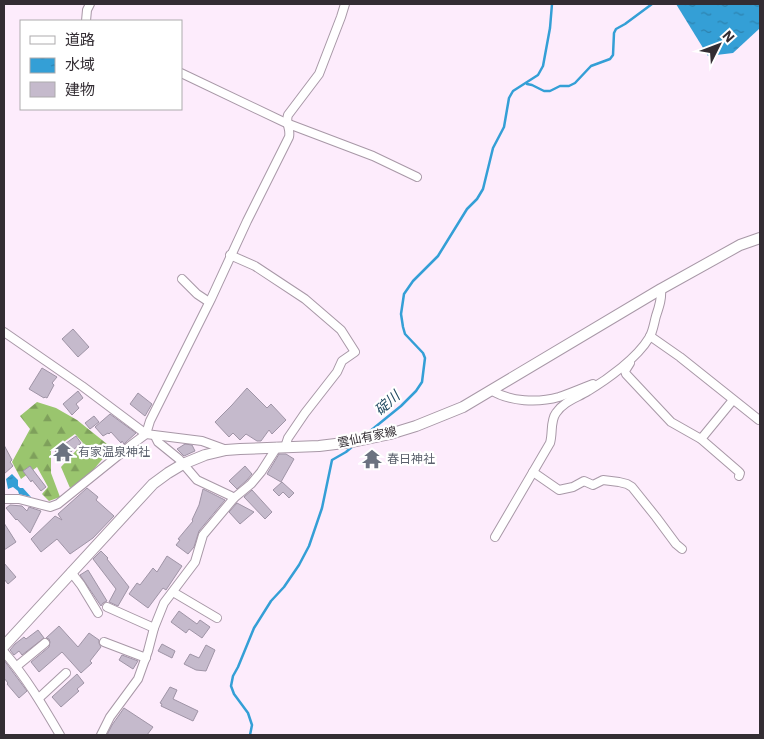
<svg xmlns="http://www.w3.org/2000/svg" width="764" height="739" font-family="'IBM Plex Sans','Noto Sans JP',sans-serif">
<defs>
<pattern id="forest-firs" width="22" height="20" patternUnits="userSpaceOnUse" patternTransform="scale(1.25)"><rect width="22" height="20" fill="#9ac56e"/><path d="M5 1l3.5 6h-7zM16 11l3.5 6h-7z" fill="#7ea05b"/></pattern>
<pattern id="water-ripples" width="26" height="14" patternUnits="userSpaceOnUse" patternTransform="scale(1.25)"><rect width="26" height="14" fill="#349fd6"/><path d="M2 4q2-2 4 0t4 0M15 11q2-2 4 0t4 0" fill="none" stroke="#2d82ae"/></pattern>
</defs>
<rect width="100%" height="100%" fill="#fdecfc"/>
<!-- forest -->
<path fill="url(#forest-firs)" d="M37,402l19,6 21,12 35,28 -24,28 -18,12 -9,-21 22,-24 -8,-9 -24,17v22l9,24 -11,4 -7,-7 6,-7 -11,-20 -16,12 -9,-17 18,-33 -10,-13z"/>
<!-- water -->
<g fill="url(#water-ripples)">
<path d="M676,4h84v21l-1,4 -26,24 -25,3z"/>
<path d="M12,474l6,6v6l2,2h3l8,9 -12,-3 -1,-3 -5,-4 -5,2 -2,-10z"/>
</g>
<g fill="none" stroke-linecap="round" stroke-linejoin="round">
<!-- stream -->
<g stroke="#349fd6" stroke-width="2.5">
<path d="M527,84l5,1 12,6h6l10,-5h9l6,-3 16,-17 19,-7 3,-4 1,-22 2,-4 9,-5 27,-20"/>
<path d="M364,436l37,-30 15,-15 6,-9 3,-24 -2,-5 -18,-19 -2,-7 -2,-13 3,-20 9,-13 25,-25 29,-47 10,-10 6,-10 10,-41 11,-21 5,-29 4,-7 25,-16 5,-9 7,-38 2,-24"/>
<path d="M250,735l2,-10 -4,-12 -14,-19 -3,-8 2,-10 5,-9 16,-39 17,-27 13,-14 15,-22 10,-19 13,-38 10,-48 14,-8 7,-6"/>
</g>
</g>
<!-- building -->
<g fill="#c5bacc" stroke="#9f94a6">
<path d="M73,329l16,18 -11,10 -16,-18z"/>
<path d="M42,368l15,9 -5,6 2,2 -7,13 -2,-1 -1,1 -15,-9z"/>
<path d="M247,388l20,20 4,-4 15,16 -14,14 -3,-4 -8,11h-4l-11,-7 -6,6 -7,-7 -4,4 -14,-15 17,-17z"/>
<path d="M78,391l5,7 -7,6 3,4 -7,7 -9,-11z"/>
<path d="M138,393l14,11 -7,12 -15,-12z"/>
<path d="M110,414l26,19 -12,11 -2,-3 -1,2 -10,-11 -2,2 -1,-1 -5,3 -8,-9z"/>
<path d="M94,416l5,6 -9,7 -5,-6z"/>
<path d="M76,436l5,7 -19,17 -7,-9z"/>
<path d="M185,444l7,1 3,6 -11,5 -7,-7z"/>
<path d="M4,445l8,15 -2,2 3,4 -9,8z"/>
<path d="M279,454h7l8,5 -13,23 -14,-8z"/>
<path d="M30,466l16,21 -5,4 -9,-11 -1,2 -8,-11z"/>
<path d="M245,466l7,8 -5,6 -10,9 -8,-8z"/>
<path d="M282,482l12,11 -5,5 -6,-6 -4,4 -6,-6z"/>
<path d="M87,488l11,9 -2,3 18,16 -21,22 -23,16 -13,-15 -16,13 -10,-13 24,-23 7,4 -4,-6z"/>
<path d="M203,489l22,11 -26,31 -5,16 -6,7 -12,-9 4,-5 -2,-1 15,-18 -1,-1 7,-15z"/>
<path d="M252,490l20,22 -7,7 -21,-22z"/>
<path d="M237,503l17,9 -14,12 -11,-12z"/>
<path d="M10,505l12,1 5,5 2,-4 12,4 -11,22 -13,-14 -1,1 -10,-12z"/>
<path d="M4,523l12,19 -12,8z"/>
<path d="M101,551l7,7 -1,1 22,28 -11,19 -9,-4 7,-13 -23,-30z"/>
<path d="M167,556l15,10 -16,24 -3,-2 -15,20 -19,-14 8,-11 3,2 13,-17 4,4z"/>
<path d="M4,563l12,14 -8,7 -4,-5z"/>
<path d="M88,570l19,31 -4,2 -2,3 -21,-31z"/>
<path d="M179,611l18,13 3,-4 10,7 -8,11 -13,-9 -3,4 -15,-11z"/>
<path d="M59,626l19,21 11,-14 10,7v3l2,4 -11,14 2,2 -11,10 -19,-21 -23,20 -8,-10 18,-15 1,-5 -1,-3 -3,-1z"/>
<path d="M38,630l6,8 -22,17 -3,-4 -5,4 -4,-5 5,-6 9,-7 2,2z"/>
<path d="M162,644l13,7 -3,7 -14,-7z"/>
<path d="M206,645l9,5 -9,21 -10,-1 -12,-6 6,-10 9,4z"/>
<path d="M122,655l16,6 -5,8 -14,-9z"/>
<path d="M4,660l23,31 -8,7 -12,-14 1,-1 -4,-5z"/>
<path d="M77,674l7,9 -7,6 2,2 -18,16 -9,-10z"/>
<path d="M170,687l7,3 -4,9 25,12 -5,10 -32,-15 1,-2 -2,-1z"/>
<path d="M124,708l29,19 -6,8h-40l5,-10z"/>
</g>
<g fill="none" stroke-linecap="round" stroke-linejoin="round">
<defs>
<g id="street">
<path d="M86,21l1,-11 3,-6"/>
<path d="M181,73l105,50 87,33 44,21"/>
<path d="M230,255l25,11 50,33 36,31 14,22 -13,9 -5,11 -32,41 -17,25 -3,9"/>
<path d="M182,279l15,15 12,8"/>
<path d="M4,332l78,54 64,48 56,7 22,8 2,1"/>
<path d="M650,336l30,21 79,63"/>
<path d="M630,363l-5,8 1,3 45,48 30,17 37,32 2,2 -1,3"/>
<path d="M491,390c19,12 47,13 68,7 12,-4 23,-9 34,-13"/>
<path d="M155,436l3,6 21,17 18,21 34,16 3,2"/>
<path d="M701,439l32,-39"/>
<path d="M533,472l26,18 14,-3 11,-6 9,4 10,-5 16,2 8,2 5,3 24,30 20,27 6,5"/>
<path d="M4,499h15l31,8 8,-3 72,-58 16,-12 4,-13 61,-122 36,-78 42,-84c2,-9 -4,-13 -1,-22l31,-41 22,-57 4,-13"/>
<path d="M495,537l55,-94c3,-10 0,-22 6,-30 8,-12 21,-15 32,-22 20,-12 49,-33 61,-53 4,-6 5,-15 7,-22 3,-9 6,-17 5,-27"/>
<path d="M71,572l10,13 17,28"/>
<path d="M173,592l44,26"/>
<path d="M107,607l47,21"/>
<path d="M104,642l42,16"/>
<path d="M4,652c22,25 39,54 56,83"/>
<path d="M17,666l28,-23"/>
<path d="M39,698l27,-25"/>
<path d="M101,735l9,-18 28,-38 10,-28 6,-23 10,-25 31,-41 8,-27 31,-37 17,-14 10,-12 16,-25"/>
</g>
<path id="secondary" d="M4,646l149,-162 15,-11 15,-9 22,-9 21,-5 14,-1 79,-3 33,-4 38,-8 26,-8 47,-19 198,-118 79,-44 20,-7"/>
</defs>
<!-- street casing -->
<use href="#street" stroke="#a898a7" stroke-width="10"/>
<!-- secondary casing -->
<use href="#secondary" stroke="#a898a7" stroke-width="12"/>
<!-- street -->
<use href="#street" stroke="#fff" stroke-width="8"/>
<!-- secondary -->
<use href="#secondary" stroke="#fff" stroke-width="10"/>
</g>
<!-- icons -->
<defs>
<symbol id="temple-bare" viewBox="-9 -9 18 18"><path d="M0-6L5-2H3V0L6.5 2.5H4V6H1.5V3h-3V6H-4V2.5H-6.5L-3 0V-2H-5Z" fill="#6b7280" stroke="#fff" stroke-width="2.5" paint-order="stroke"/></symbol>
</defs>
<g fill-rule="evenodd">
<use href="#temple-bare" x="49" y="438" width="28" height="28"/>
<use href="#temple-bare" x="358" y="445" width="28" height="28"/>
</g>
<g text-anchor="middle" stroke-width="4.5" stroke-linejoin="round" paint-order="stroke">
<!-- street labels -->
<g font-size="12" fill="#332d33" stroke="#fff">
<text transform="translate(367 437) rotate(-12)" y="4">雲仙有家線</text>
</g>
<!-- worship labels -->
<g font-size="12" fill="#5b616d" stroke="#fff" text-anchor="start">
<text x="78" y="456">有家温泉神社</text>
<text x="387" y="463">春日神社</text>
</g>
<!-- water labels -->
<g font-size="14" font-style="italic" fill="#1d475f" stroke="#fff">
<text transform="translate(387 403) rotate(-42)" y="5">碇川</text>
</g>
</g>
<!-- border -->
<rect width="764" height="739" fill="none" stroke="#332d33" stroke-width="10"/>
<!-- legend -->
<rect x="20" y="20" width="162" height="90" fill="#ffffff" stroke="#adabad"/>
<rect x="30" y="36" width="25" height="8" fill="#ffffff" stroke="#adabad"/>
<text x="65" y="45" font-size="15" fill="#332d33">道路</text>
<rect x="30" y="58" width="25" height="15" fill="url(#water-ripples)" stroke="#adabad"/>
<text x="65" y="70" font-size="15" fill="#332d33">水域</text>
<rect x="30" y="82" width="25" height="15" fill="#c5bacc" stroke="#adabad"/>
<text x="65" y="95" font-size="15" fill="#332d33">建物</text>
<!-- north arrow -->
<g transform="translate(719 45) rotate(48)" stroke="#ffffff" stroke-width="4" paint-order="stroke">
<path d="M0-4L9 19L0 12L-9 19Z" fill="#332d33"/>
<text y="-8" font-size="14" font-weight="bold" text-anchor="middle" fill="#332d33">N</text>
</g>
</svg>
